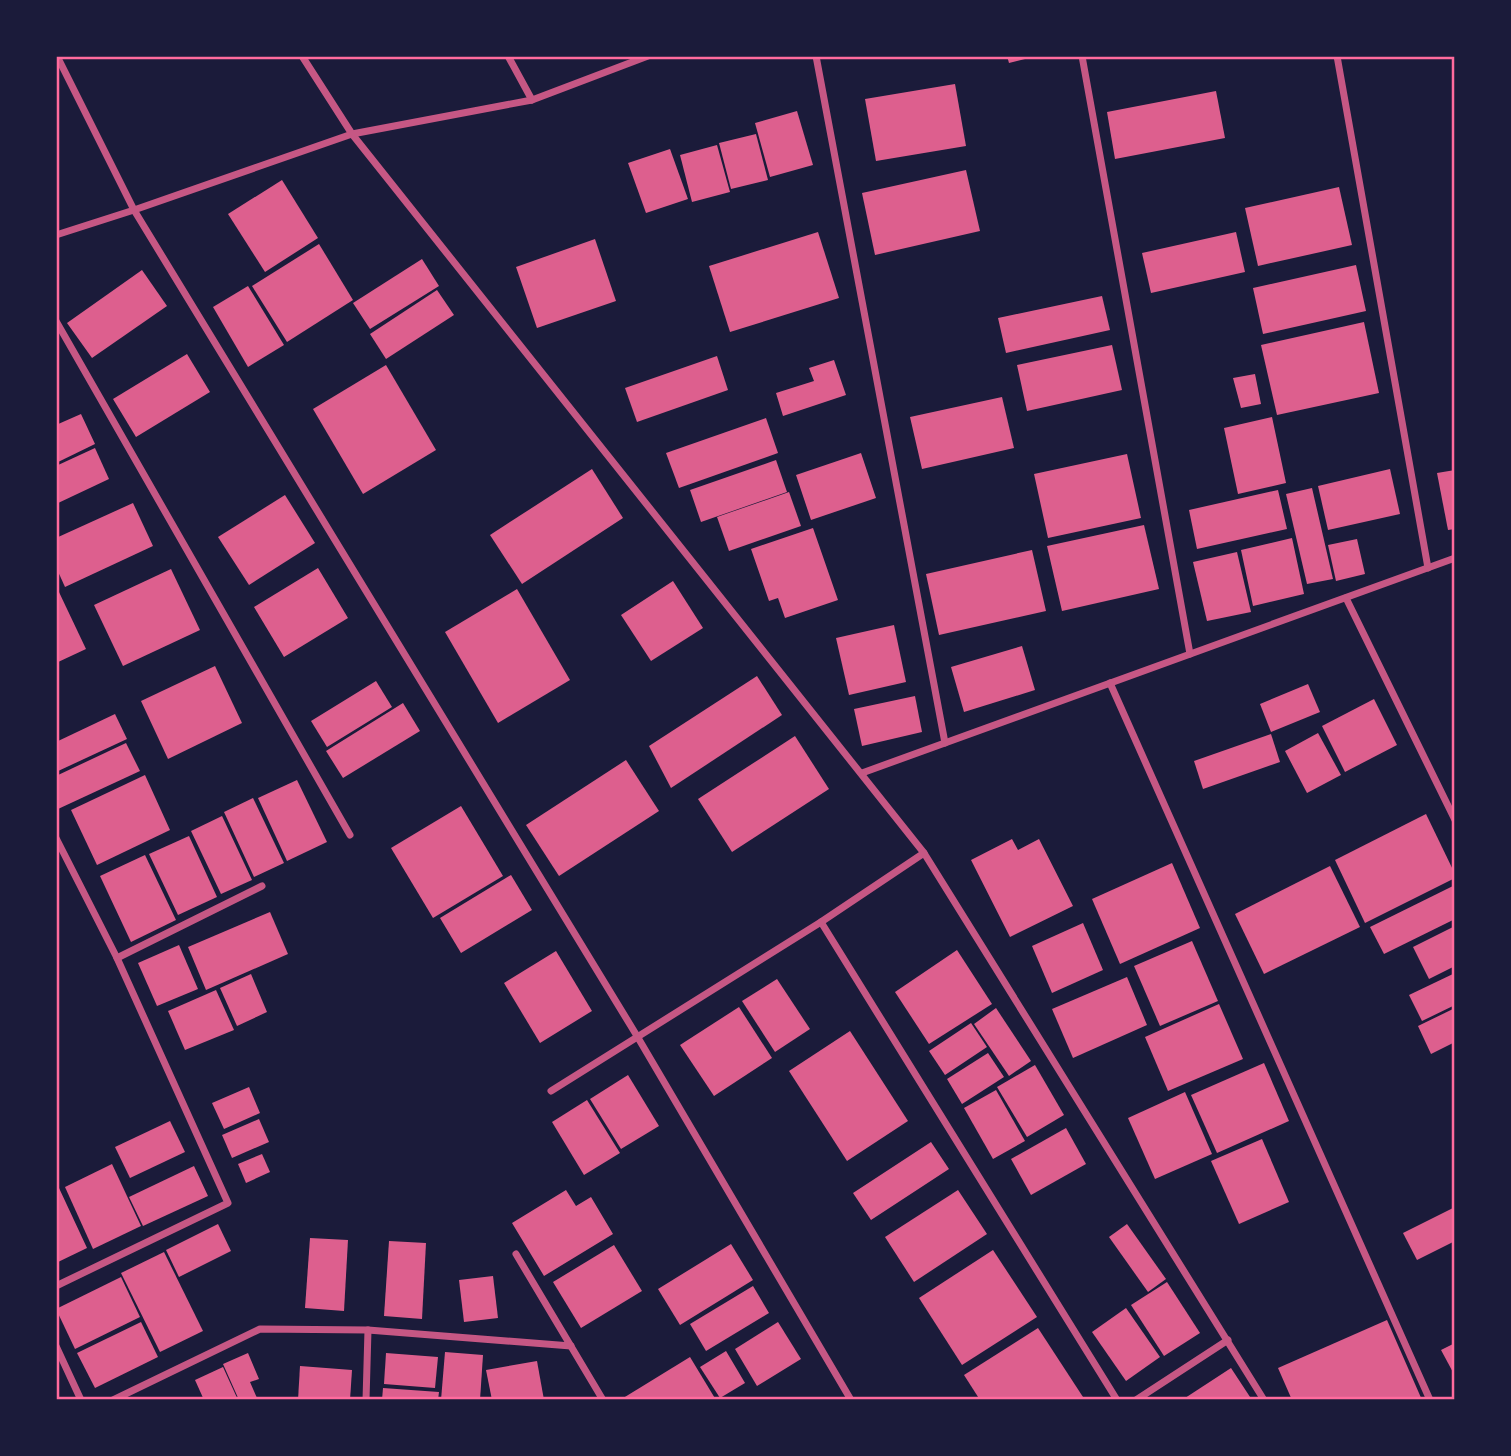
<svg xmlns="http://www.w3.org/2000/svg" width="1511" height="1456" font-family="'Crimson Pro',serif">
<rect width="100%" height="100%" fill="#1b1b3a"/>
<!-- building -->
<g fill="#dd5f8e">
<path d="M1007,56h26v1l-24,6z"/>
<path d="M955,84l11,62 -90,15 -11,-62z"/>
<path d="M1216,91l9,47 -110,21 -8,-47z"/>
<path d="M797,111l16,54 -43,12 -15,-54z"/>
<path d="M756,134l12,46 -37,9 -12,-46z"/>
<path d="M717,145l13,47 -38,10 -12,-47z"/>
<path d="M670,149l18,50 -42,14 -18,-50z"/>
<path d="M966,170l14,61 -105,24 -13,-62z"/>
<path d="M282,180l36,58 -53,34 -37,-58z"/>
<path d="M1339,187l13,58 -94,21 -13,-58z"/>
<path d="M818,232l21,66 -109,34 -21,-66z"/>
<path d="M1236,232l9,40 -94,21 -9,-40z"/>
<path d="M595,239l21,62 -79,27 -21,-61z"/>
<path d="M319,244l34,56 -66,42 -35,-56z"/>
<path d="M422,259l17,27 -69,43 -17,-26z"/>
<path d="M1356,265l10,46 -103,23 -10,-46z"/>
<path d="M142,270l25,36 -75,52 -25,-35z"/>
<path d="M248,286l36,59 -36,22 -35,-60z"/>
<path d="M437,290l17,25 -68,44 -16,-25z"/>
<path d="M1102,296l8,34 -104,23 -8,-35z"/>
<path d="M1364,322l15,71 -102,22 -16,-70z"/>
<path d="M1112,345l10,45 -95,21 -10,-46z"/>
<path d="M187,354l23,38 -74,45 -23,-38z"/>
<path d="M717,356l11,34 -91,32 -12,-34z"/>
<path d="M834,360l12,35 -63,21 -7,-23 38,-12 -5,-13z"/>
<path d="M386,365l50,85 -73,44 -50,-85z"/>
<path d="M1255,374l6,30 -20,4 -8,-30z"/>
<path d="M1002,397l12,51 -92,21 -12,-52z"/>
<path d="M81,414l14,30 -39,19v-38z"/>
<path d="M1272,417l14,66 -48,11 -14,-66z"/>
<path d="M766,418l12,35 -99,35 -13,-35z"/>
<path d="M95,448l14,31 -53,25v-38z"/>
<path d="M861,453l15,45 -65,22 -15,-45z"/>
<path d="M1127,454l14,64 -93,20 -14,-64z"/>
<path d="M776,460l11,32 -86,30 -11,-32z"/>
<path d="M592,469l31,49 -101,66 -32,-49z"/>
<path d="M1390,469l10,45 -72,16 -10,-44z"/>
<path d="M1455,470v59l-7,1 -11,-57z"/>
<path d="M1312,488l21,91 -26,5 -21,-90z"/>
<path d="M1278,490l9,39 -90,20 -8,-39z"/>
<path d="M789,492l12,34 -72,25 -12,-34z"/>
<path d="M285,495l30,48 -66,42 -31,-48z"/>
<path d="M133,503l20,43 -88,41 -9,-20v-29z"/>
<path d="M1144,525l15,64 -97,22 -15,-65z"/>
<path d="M813,528l25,72 -53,18 -7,-20 -9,3 -18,-52z"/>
<path d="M1292,538l12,56 -51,12 -12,-56z"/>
<path d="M1357,539l8,35 -29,7 -8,-36z"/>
<path d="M1032,550l14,61 -107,24 -13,-61z"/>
<path d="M1237,552l14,60 -44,9 -14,-59z"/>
<path d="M318,568l30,50 -64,39 -30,-50z"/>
<path d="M171,569l29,61 -77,36 -29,-61z"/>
<path d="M673,581l30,47 -52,33 -30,-46z"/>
<path d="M517,589l53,91 -72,43 -53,-91z"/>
<path d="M58,590l28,59 -30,14v-72z"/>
<path d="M894,625l12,57 -57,13 -13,-57z"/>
<path d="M1022,646l13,44 -71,22 -13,-45z"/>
<path d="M215,666l27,57 -74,36 -27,-58z"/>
<path d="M757,676l25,39 -111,73 -22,-42z"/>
<path d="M376,681l16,26 -65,40 -16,-26z"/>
<path d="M1308,684l12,28 -49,20 -11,-28z"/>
<path d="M915,696l7,36 -60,14 -8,-37z"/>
<path d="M1374,699l23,46 -52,27 -23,-46z"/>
<path d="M403,703l17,28 -77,47 -17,-27z"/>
<path d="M115,714l12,25 -71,33v-30z"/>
<path d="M1318,733l23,42 -34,18 -22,-42z"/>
<path d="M1271,734l9,28 -77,27 -9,-28z"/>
<path d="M795,736l34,53 -97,63 -34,-53z"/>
<path d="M126,743l14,28 -82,38 -2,-33z"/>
<path d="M626,760l33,51 -100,65 -33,-51z"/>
<path d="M145,775l25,55 -73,35 -26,-55z"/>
<path d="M297,780l30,62 -40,19 -29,-63z"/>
<path d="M253,798l31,65 -30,14 -30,-65z"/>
<path d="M461,806l42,70 -70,42 -42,-70z"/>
<path d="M1426,814l29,60v4l-90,45 -30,-63z"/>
<path d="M222,816l30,64 -31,14 -30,-63z"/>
<path d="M189,836l28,61 -39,18 -29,-61z"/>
<path d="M1012,839l6,11 21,-11 34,67 -63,31 -39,-77z"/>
<path d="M145,855l31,65 -45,22 -31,-66z"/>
<path d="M1172,863l28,65 -80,36 -28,-65z"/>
<path d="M1330,866l30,61 -96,47 -29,-60z"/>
<path d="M511,875l21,35 -71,43 -21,-35z"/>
<path d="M1455,885v34l-71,35 -14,-27z"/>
<path d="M270,912l18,42 -82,36 -18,-43z"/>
<path d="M1083,923l20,47 -51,23 -20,-47z"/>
<path d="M1455,926v40l-26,13 -16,-32z"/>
<path d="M1192,941l26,60 -58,25 -26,-60z"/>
<path d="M179,945l19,44 -41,17 -19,-43z"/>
<path d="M957,950l35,54 -63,40 -34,-52z"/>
<path d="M556,951l36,60 -52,32 -36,-60z"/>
<path d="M1455,973v32l-33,16 -13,-26z"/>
<path d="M251,974l16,38 -30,14 -17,-38z"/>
<path d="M1127,977l20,48 -74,33 -21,-49z"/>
<path d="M777,979l33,50 -35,23 -33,-51z"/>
<path d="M216,990l18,40 -49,20 -17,-39z"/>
<path d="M1219,1004l24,55 -75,32 -23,-54z"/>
<path d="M739,1007l33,51 -58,38 -34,-51z"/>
<path d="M996,1008l35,53 -22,15 -35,-52z"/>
<path d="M1455,1008v34l-24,12 -13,-28z"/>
<path d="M971,1023l16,24 -42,28 -16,-24z"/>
<path d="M850,1031l58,90 -61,40 -58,-90z"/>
<path d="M988,1053l16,24 -42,27 -15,-25z"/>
<path d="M1264,1063l25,58 -72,32 -26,-58z"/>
<path d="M1035,1065l29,50 -37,22 -30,-50z"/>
<path d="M628,1075l31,51 -38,23 -31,-50z"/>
<path d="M249,1087l11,26 -36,16 -12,-26z"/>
<path d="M996,1090l29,51 -32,18 -29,-51z"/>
<path d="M1185,1092l27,62 -57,25 -27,-61z"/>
<path d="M587,1100l33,53 -36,22 -32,-53z"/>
<path d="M259,1119l10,23 -37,16 -10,-23z"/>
<path d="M170,1121l15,31 -55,26 -15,-31z"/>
<path d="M1066,1128l20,36 -55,31 -20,-36z"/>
<path d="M1262,1139l27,63 -50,22 -28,-63z"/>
<path d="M931,1142l18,27 -78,51 -18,-27z"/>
<path d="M262,1154l8,18 -24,11 -8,-19z"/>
<path d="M112,1164l29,62 -48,23 -28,-62z"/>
<path d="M194,1166l14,30 -65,30 -14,-29z"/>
<path d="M59,1188l28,60 -31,15v-73z"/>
<path d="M566,1190l10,16 15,-9 22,37 -69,42 -32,-53z"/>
<path d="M958,1190l29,44 -73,48 -29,-45z"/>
<path d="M1455,1207v34l-38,19 -14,-27z"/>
<path d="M218,1224l13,27 -52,26 -13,-27z"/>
<path d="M1127,1224l39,55 -18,13 -39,-55z"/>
<path d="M310,1238l38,2 -4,71 -39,-3z"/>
<path d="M389,1241l37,2 -4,76 -38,-3z"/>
<path d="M731,1244l22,36 -73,45 -22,-36z"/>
<path d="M614,1245l28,46 -61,37 -28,-46z"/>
<path d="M993,1250l44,67 -75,48 -43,-67z"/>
<path d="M164,1252l39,79 -43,21 -39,-79z"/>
<path d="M493,1276l5,42 -34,4 -5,-42z"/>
<path d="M121,1277l19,40 -65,32 -19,-40z"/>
<path d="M1167,1282l33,51 -36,23 -33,-51z"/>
<path d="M753,1286l16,27 -63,38 -16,-27z"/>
<path d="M1126,1308l34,49 -34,24 -34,-49z"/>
<path d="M1387,1320l35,80h-130l-14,-32z"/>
<path d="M141,1322l17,35 -63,31 -18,-35z"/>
<path d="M778,1322l23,37 -44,27 -22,-37z"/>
<path d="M1038,1328l45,69 -4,3h-99l-16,-25z"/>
<path d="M1455,1343v33l-14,-26z"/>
<path d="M726,1351l19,32 -25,15 -20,-31z"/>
<path d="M445,1352l38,3 -3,45h-39z"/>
<path d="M248,1353l11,26 -9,3 7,16 -18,2 -16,-36z"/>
<path d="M386,1353l52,4 -3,31 -51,-4z"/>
<path d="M690,1357l26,43h-96z"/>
<path d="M537,1361l7,39h-52l-6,-30z"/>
<path d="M300,1366l52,4 -2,30h-52z"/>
<path d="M223,1367l15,33h-34l-9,-20z"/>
<path d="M1231,1368l21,32h-70z"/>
<path d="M383,1388l56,4 -1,8h-56z"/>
</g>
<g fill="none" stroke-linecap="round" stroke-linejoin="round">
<!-- minor -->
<g stroke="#c65784" stroke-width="7">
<path d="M57,56l77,154 503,826 214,364"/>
<path d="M302,56l50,78 572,719 340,547"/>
<path d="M508,56l24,44"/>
<path d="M816,56l129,687"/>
<path d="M1082,56l108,598"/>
<path d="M1337,56l91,512"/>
<path d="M56,235l78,-25 218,-76 180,-34 116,-44"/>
<path d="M56,321l294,514"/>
<path d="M1346,598l109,222"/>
<path d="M1110,683l320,717"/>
<path d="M862,773l593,-215"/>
<path d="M56,838l61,120 111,245 -172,83"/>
<path d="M821,922l296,478"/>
<path d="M117,958l145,-72"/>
<path d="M551,1091l270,-169 103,-69"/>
<path d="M516,1254l87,146"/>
<path d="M56,1346l25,54"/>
<path d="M113,1400l147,-71 108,1 203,16"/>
<path d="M366,1400l2,-70"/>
<path d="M1136,1400l92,-60"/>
</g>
</g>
<!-- border -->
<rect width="1511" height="1456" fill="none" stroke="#1b1b3a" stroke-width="116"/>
<rect x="58" y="58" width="1395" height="1340" fill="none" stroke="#ff6b9d" stroke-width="2.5"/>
</svg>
